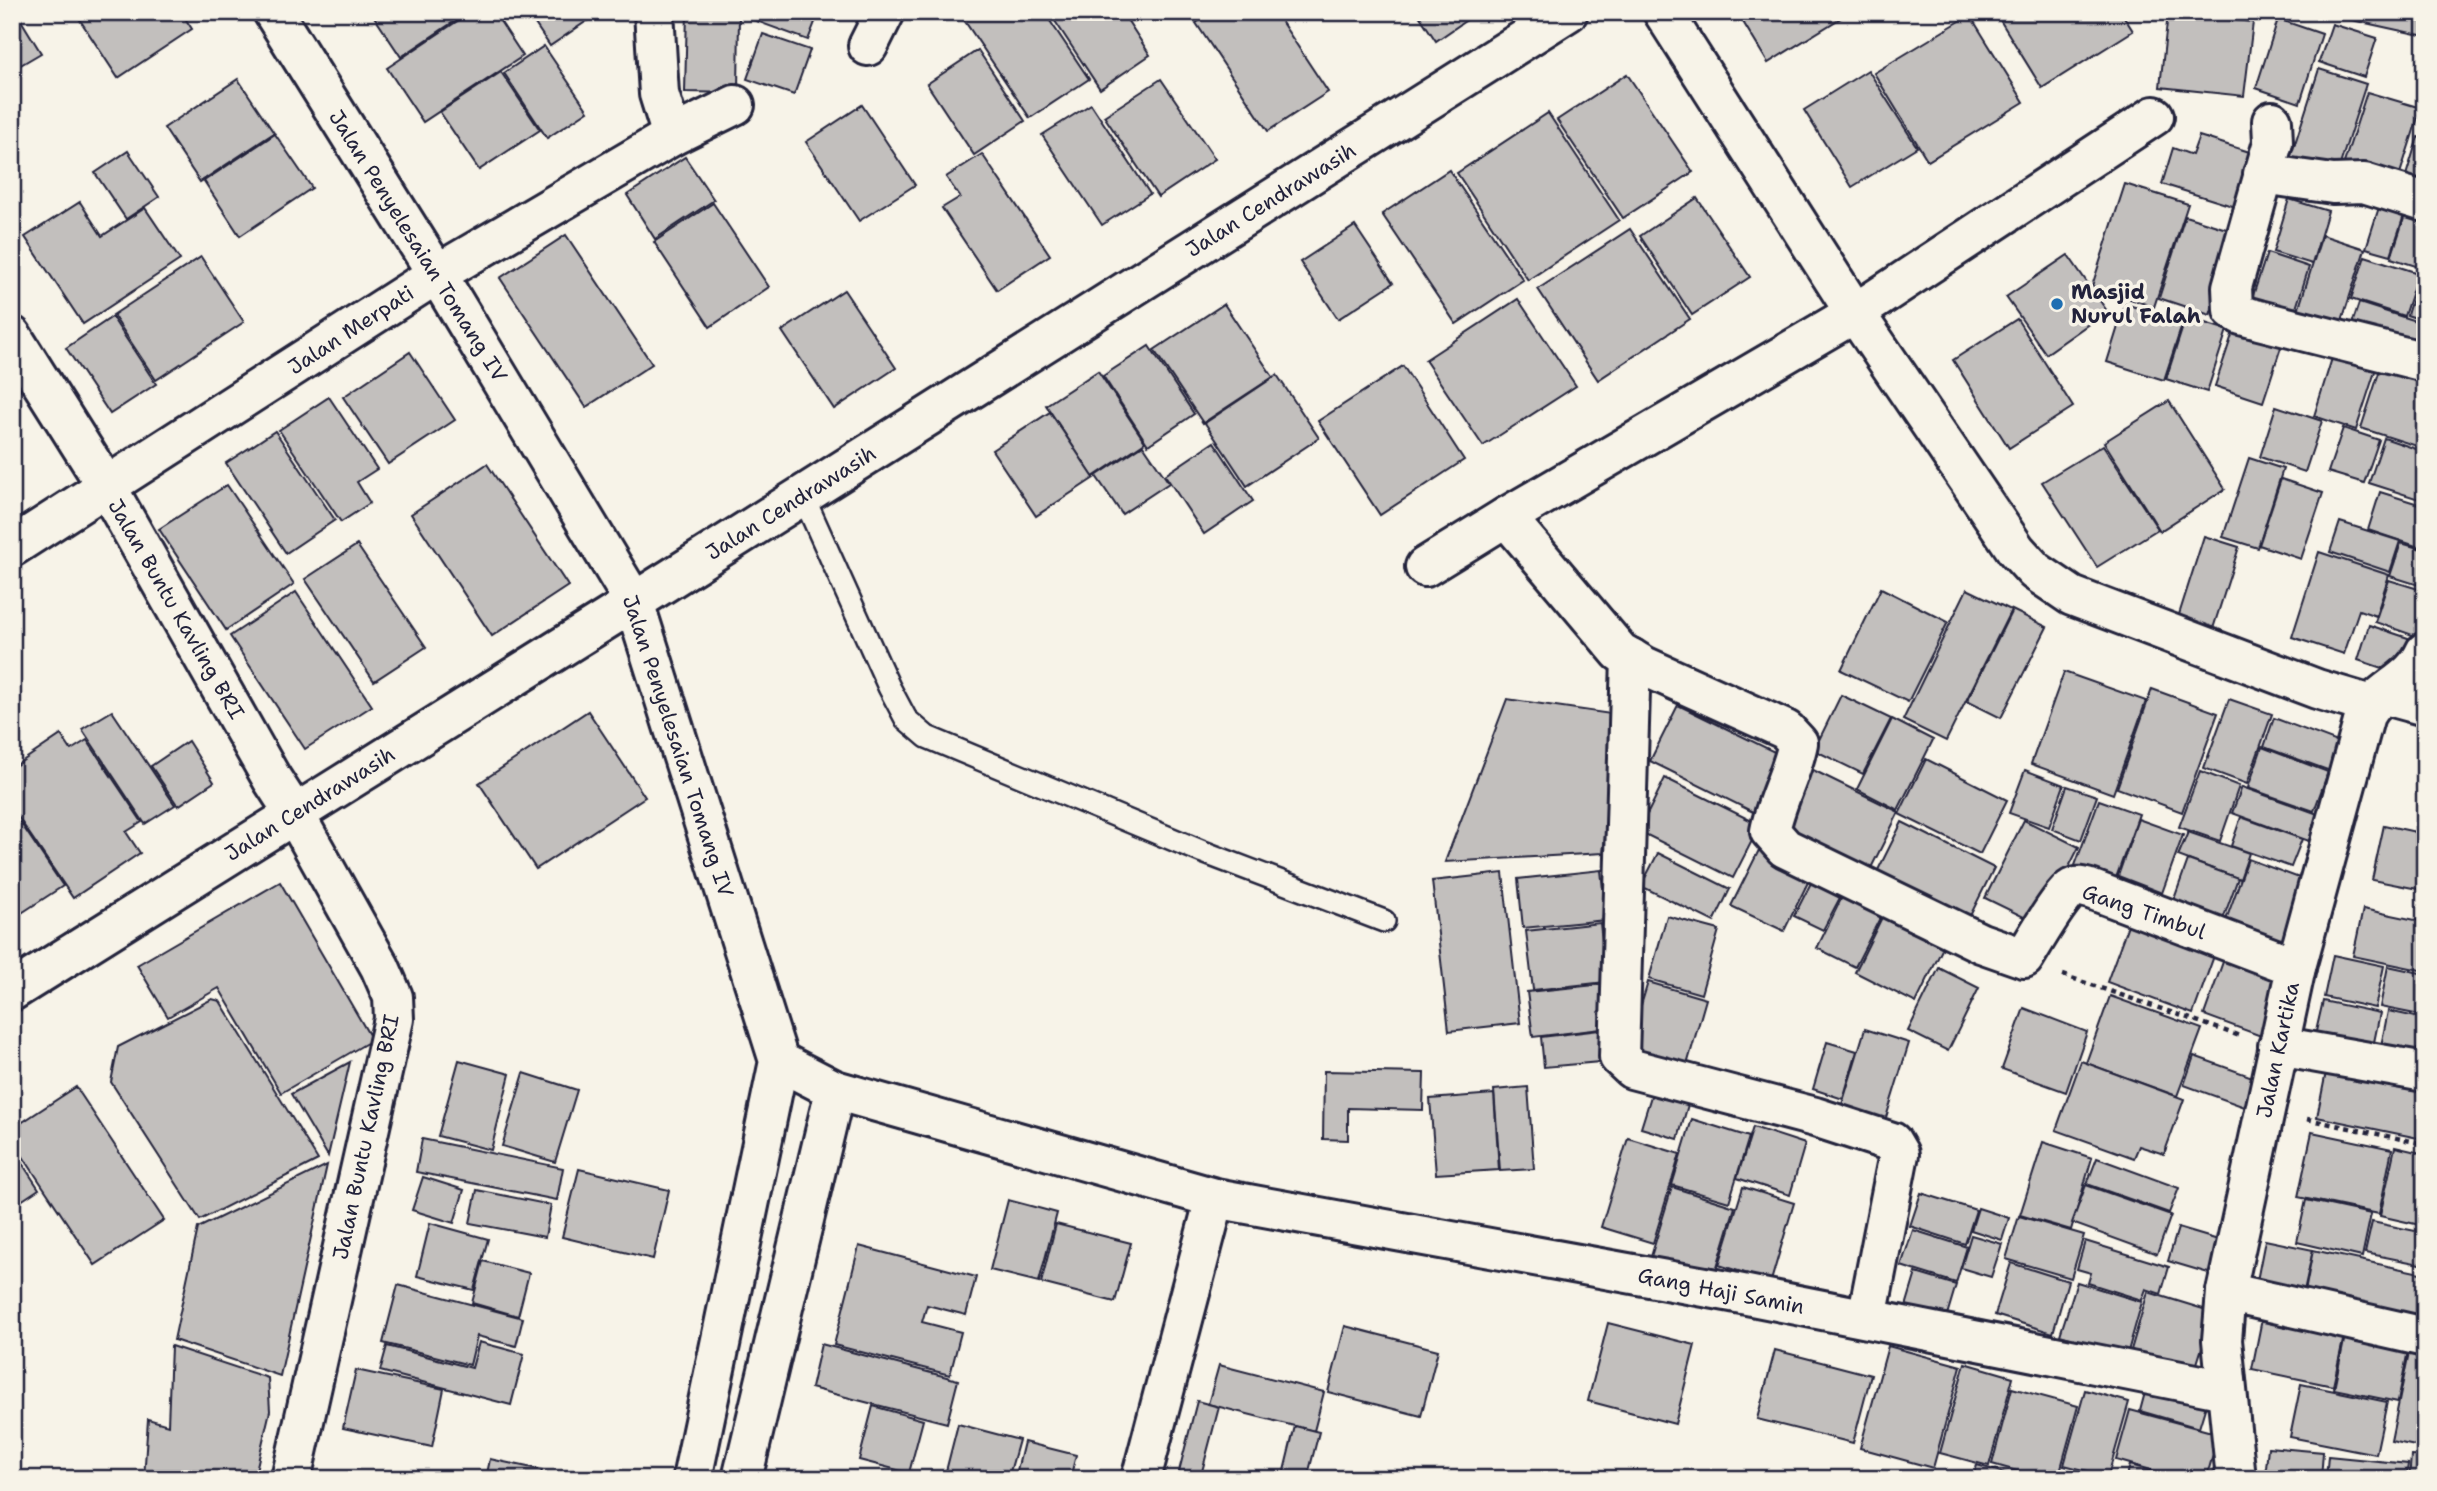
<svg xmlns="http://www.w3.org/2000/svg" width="2437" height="1491" font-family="'Shantell Sans',sans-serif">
<rect width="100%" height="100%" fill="#f7f3e8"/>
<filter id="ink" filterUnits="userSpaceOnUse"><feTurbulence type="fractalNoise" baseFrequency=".0143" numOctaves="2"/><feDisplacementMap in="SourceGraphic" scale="14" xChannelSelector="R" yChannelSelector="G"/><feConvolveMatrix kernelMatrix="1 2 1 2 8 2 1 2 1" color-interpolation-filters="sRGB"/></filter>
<g filter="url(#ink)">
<!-- building -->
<g fill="#c2bfbd" stroke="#22223b" stroke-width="2">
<path d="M12,12h4l25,41 -29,17z"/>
<path d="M92,12h89l11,17 -74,49 -38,-58z"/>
<path d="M371,12h97l-67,45z"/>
<path d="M471,12h23l29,44 -100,66 -36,-54z"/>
<path d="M527,12h73l-50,34z"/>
<path d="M687,12l52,1 -1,80 -53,-1z"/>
<path d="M750,12h69l-11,28 -60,-22z"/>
<path d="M962,12h82l45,67 -59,39 -70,-104z"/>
<path d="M1049,12h73l28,43 -50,34z"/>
<path d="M1212,12h63l53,80 -60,39 -72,-108z"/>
<path d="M1417,12h61l-42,29z"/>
<path d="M1737,12h104l3,4 -76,47z"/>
<path d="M1995,12h126l12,19 -91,57z"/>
<path d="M2315,12h110v24z"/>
<path d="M2168,13l85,9 -9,74 -84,-9z"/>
<path d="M1970,15l54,87 -96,59 -54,-88z"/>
<path d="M2278,19l44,15 -22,69 -44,-15z"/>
<path d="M2332,24l45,14 -13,39 -45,-15z"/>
<path d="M763,34l47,16 -16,45 -47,-16z"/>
<path d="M544,46l44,65 -41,27 -43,-65z"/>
<path d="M978,50l47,71 -51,34 -47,-71z"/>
<path d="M2319,69l47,15 -29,90 -47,-15z"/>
<path d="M1868,70l49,77 -65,40 -48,-77z"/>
<path d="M501,72l39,58 -61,40 -39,-58z"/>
<path d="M1627,74l66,98 -70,46 -66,-98z"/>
<path d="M238,79l36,54 -74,49 -36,-54z"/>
<path d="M1161,79l54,80 -57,38 -54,-81z"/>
<path d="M2367,92l54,16 -24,75 -54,-17z"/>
<path d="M1091,104l59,90 -48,31 -60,-90z"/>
<path d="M862,105l53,80 -56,36 -53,-79z"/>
<path d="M1548,113l71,107 -91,60 -71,-107z"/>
<path d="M275,134l37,54 -72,48 -36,-55z"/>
<path d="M2199,136l60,19 -17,54 -80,-25 11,-36 19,7z"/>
<path d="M2425,136v56l-22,-7 15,-48 6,2z"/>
<path d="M128,151l31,46 -33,22 -31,-46z"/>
<path d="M982,154l68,101 -53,35 -55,-82 18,-11 -14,-20z"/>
<path d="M685,157l29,43 -59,39 -28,-44z"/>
<path d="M1449,170l74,110 -67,44 -74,-110z"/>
<path d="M2125,184l63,20 -34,103 -62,-21z"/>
<path d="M1697,198l53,79 -58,38 -52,-79z"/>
<path d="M2289,199l39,12 -16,53 -39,-12z"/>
<path d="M2410,200l15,4v65l-34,-11z"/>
<path d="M2381,201l25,8 -15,46 -25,-7z"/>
<path d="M80,202l22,34 43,-28 35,52 -97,64 -58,-87z"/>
<path d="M713,203l56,84 -59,40 -56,-85z"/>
<path d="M2185,216l51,16 -26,83 -51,-17z"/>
<path d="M1355,226l38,57 -55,36 -38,-57z"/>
<path d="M1630,229l60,90 -92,61 -60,-91z"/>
<path d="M566,235l86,129 -66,43 -86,-129z"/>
<path d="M2322,235l43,14 -27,84 -43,-13z"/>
<path d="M2267,253l42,14 -18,57 -43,-13z"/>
<path d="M2068,255l39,56 -61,43 -40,-57z"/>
<path d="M2365,256l53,17 -14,43 -53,-17z"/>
<path d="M201,257l43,65 -88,58 -43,-65z"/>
<path d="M2420,272l5,2v47l-18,-6z"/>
<path d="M844,290l52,78 -62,41 -52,-78z"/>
<path d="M1518,299l58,87 -93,60 -58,-86z"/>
<path d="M2359,303l66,21v33l-76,-24z"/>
<path d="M1224,304l49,73 -70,46 -49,-73z"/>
<path d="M2125,304l58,18 -19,58 -57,-18z"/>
<path d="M112,317l44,67 -46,30 -44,-66z"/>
<path d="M2186,317l41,13 -20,62 -41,-13z"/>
<path d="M2017,319l56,88 -64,41 -56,-88z"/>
<path d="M2237,320l48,15 -22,67 -48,-16z"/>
<path d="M2337,342l43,14 -24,74 -42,-14z"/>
<path d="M1149,346l45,68 -46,31 -45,-69z"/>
<path d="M410,352l45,68 -67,44 -45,-67z"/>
<path d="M2385,354l40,12 -2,82 -62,-20z"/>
<path d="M1403,366l61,94 -84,55 -62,-94z"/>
<path d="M1098,371l47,71 -52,35 -47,-72z"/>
<path d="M1277,375l42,63 -72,48 -42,-63z"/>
<path d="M329,397l48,72 -20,13 13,21 -29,19 -62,-92z"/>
<path d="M2169,401l56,88 -65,42 -56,-89z"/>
<path d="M2276,406l46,15 -17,51 -45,-15z"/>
<path d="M1050,412l44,66 -58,38 -44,-66z"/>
<path d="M2343,428l36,12 -15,43 -36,-11z"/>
<path d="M275,431l60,89 -49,33 -60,-90z"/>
<path d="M2384,438l41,14v49l-56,-18z"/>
<path d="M1214,442l39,59 -49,33 -39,-59z"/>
<path d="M1143,445l26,38 -47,31 -26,-38z"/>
<path d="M2103,445l55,84 -61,38 -55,-85z"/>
<path d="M2249,458l34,11 -25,79 -35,-11z"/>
<path d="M487,464l81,122 -76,50 -81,-122z"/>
<path d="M2281,479l42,14 -22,66 -42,-14z"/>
<path d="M227,485l67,99 -68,46 -67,-101z"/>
<path d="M2380,492l45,14v43l-57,-19z"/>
<path d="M2340,522l60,19 -10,31 -60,-20z"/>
<path d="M2204,536l35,11 -28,88 -35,-11z"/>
<path d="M2401,543l24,7v37l-35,-11z"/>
<path d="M357,545l69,102 -52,34 -69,-102z"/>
<path d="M2319,552l70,23 -13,41 -17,-6 -15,44 -52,-17z"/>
<path d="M2389,580l36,11v35l-4,12 -46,-16z"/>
<path d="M1881,588l67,34 -40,80 -67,-32z"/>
<path d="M1967,589l44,21 -65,131 -43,-21z"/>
<path d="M296,592l76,114 -67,43 -75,-113z"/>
<path d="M2012,610l35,17 -46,91 -34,-17z"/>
<path d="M2369,625l45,15 -11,35 -45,-15z"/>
<path d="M2064,672l82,29 -33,93 -82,-30z"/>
<path d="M2152,689l66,24 -36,99 -65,-24z"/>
<path d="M1841,695l50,24 -28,55 -49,-24z"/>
<path d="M1507,699l111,16 -15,138 -158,9z"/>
<path d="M2229,699l43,15 -25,70 -43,-16z"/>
<path d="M1678,705l115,56 -28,57 -115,-57z"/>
<path d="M112,711l63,94 -30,19 -63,-95z"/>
<path d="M588,711l57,86 -109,72 -57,-86z"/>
<path d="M2274,718l69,26 -10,28 -69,-25z"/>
<path d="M1892,719l41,21 -35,70 -41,-21z"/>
<path d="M61,735l10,15 16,-10 55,82 -16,10 14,21 -67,45 -61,-90v-40z"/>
<path d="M188,741l26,41 -36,24 -27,-40z"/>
<path d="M2262,747l66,25 -14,39 -66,-23z"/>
<path d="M1926,759l81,41 -27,54 -81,-40z"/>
<path d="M1809,768l90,44 -31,62 -89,-45z"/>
<path d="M2025,770l39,15 -15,42 -40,-14z"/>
<path d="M2200,771l39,15 -19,55 -41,-14z"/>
<path d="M1665,778l95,47 -27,53 -94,-47z"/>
<path d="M2067,786l30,10 -16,44 -29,-11z"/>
<path d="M2242,787l76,27 -9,27 -77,-28z"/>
<path d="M2099,800l40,14 -26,72 -40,-15z"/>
<path d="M2241,817l61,22 -11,28 -60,-21z"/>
<path d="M2138,819l45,16 -21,58 -44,-17z"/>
<path d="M2024,820l55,27 -39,78 -55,-27z"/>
<path d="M20,822l43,64 -46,30 -5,-7v-82z"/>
<path d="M1902,822l92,46 -29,58 -92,-46z"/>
<path d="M2384,825l41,9 -2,56 -51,-10z"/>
<path d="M2188,832l61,21 -9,26 -62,-23z"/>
<path d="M1762,844l52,26 -30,61 -53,-25z"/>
<path d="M1658,853l72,36 -16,33 -73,-36z"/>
<path d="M2248,859l65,24 -27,75 -65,-24z"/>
<path d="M2188,860l50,18 -20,55 -50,-17z"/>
<path d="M1601,870l5,50 -83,8 -5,-49z"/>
<path d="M1503,873l17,150 -71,8 -17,-150z"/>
<path d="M1815,875l29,15 -21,40 -29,-14z"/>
<path d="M280,882l92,158 -91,53 -62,-105 -51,29 -31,-52z"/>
<path d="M1842,897l39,19 -26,51 -38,-19z"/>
<path d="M1889,903l61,30 -34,70 -61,-31z"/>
<path d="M2363,909l62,13v49l-72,-15z"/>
<path d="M2133,911l86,31 -26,72 -86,-32z"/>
<path d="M1667,916l52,14 -18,64 -52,-15z"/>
<path d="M1600,923l6,59 -73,8 -7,-59z"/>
<path d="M2229,945l57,21 -25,70 -57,-21z"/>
<path d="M2333,955l51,11 -9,42 -51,-11z"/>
<path d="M2388,966l37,8v42l-45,-9z"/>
<path d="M1939,968l40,20 -31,63 -40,-20z"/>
<path d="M1648,982l58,17 -19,66 -59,-16z"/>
<path d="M1605,984l5,44 -77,9 -6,-45z"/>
<path d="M2110,996l92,33 -25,67 -91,-33z"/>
<path d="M212,999l8,2 98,159 -118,60 -89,-138 7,-35z"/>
<path d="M2323,1001l57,12 -8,39 -58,-12z"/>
<path d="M2024,1008l63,24 -21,60 -64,-23z"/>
<path d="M2388,1011l37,8v37l-44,-10z"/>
<path d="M1608,1029l3,32 -67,6 -3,-30z"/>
<path d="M1865,1029l44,14 -25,81 -44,-13z"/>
<path d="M1827,1042l30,9 -14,48 -30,-10z"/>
<path d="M2194,1056l67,24 -11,29 -66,-24z"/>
<path d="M459,1060l51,14 -19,76 -53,-14z"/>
<path d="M2081,1061l103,38 -20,55 -25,-8 -5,12 -78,-28z"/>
<path d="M350,1062l-22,94 -37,-62z"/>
<path d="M2328,1062l97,20 -2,57 -106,-22z"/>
<path d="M1324,1071l100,2 -1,37 -75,-2v32l-25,-1z"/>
<path d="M524,1073l53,17 -22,72 -53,-16z"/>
<path d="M1656,1080l36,11 -14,48 -37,-11z"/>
<path d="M76,1087l88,133 -69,45 -83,-125v-11z"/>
<path d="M1528,1087l6,82 -34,2 -6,-81z"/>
<path d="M1494,1094l5,76 -63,4 -6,-75z"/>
<path d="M1692,1119l57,18 -20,65 -57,-17z"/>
<path d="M1753,1127l52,17 -15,51 -53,-17z"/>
<path d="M2312,1132l80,17 -13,65 -81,-17z"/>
<path d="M1628,1138l52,16 -27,89 -52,-16z"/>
<path d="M422,1139l141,29 -6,32 -141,-28z"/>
<path d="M2043,1142l49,16 -21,72 -51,-15z"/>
<path d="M2395,1147l30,7v48l-5,23 -40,-9z"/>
<path d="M12,1148l27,41 -27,18z"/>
<path d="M2097,1158l82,30 -10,25 -82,-29z"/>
<path d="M327,1165l-47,211 -106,-36 24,-112z"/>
<path d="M579,1169l90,21 -16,69 -91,-22z"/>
<path d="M423,1177l41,13 -10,33 -42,-13z"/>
<path d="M2086,1185l85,30 -14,39 -85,-31z"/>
<path d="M1672,1187l63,20 -22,73 -63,-20z"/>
<path d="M1743,1187l51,16 -23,78 -52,-16z"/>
<path d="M477,1190l74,15 -6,32 -75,-14z"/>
<path d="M1921,1193l55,17 -11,34 -55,-18z"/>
<path d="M1008,1200l49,13 -18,69 -49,-12z"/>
<path d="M2306,1200l65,14 -9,43 -65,-15z"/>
<path d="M1978,1208l31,10 -7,22 -31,-10z"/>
<path d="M2019,1216l65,19 -13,43 -65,-19z"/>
<path d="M2372,1222l53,11v32l-60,-12z"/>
<path d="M430,1223l58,16 -14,51 -57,-14z"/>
<path d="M1056,1224l75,19 -16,59 -74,-19z"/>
<path d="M2178,1228l47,14 -10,33 -47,-14z"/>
<path d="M1913,1230l54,17 -11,36 -55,-17z"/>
<path d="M1971,1235l31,9 -11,33 -30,-9z"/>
<path d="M2265,1240l48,10 -11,50 -47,-9z"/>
<path d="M2085,1241l84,26 -8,27 -15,-5 -4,11 -54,-17 3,-10 -14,-4z"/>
<path d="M859,1246l117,31 -10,38 -39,-10 -5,17 39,10 -11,43 -116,-30z"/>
<path d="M2313,1250l112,24v49l-121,-26z"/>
<path d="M483,1261l46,12 -11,43 -46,-13z"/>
<path d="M2011,1263l57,18 -15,52 -58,-18z"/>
<path d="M1916,1273l40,12 -12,40 -40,-12z"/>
<path d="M2077,1282l65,20 -15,53 -67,-20z"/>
<path d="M398,1285l125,33 -7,28 -39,-10 -7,29 -87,-22z"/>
<path d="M2148,1292l65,20 -18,58 -64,-20z"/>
<path d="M2262,1319l82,17 -11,50 -81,-17z"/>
<path d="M1608,1323l87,22 -20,79 -87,-23z"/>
<path d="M1345,1326l93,24 -17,66 -93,-24z"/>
<path d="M2345,1336l63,14 -10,52 -64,-13z"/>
<path d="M479,1342l45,12 -13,51 -131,-34 7,-25 85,22z"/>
<path d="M821,1344l137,36 -11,43 -136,-35z"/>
<path d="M171,1346l97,32 2,33 -16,68h-110l4,-60 20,6z"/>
<path d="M1888,1346l73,20 -28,102 -73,-20z"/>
<path d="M1775,1350l96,25 -18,68 -96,-24z"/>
<path d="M2409,1352l16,3v93l-34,-7z"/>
<path d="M1965,1363l48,14 -24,89 -49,-13z"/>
<path d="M1219,1365l105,27 -10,39 -106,-27z"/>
<path d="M356,1370l88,19 -12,58 -89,-19z"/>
<path d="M2301,1384l86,18 -11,52 -86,-17z"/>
<path d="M2147,1385l60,17 -8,26 -59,-17z"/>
<path d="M2012,1388l66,18 -20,73h-13l-53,-15z"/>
<path d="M2085,1390l44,12 -21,74 -44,-11z"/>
<path d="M1197,1401l22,6 -19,72h-23z"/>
<path d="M873,1406l50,14 -14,53 -50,-13z"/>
<path d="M2130,1410l89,24 -13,45h-23l-67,-19z"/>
<path d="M958,1424l61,16 -11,39h-64z"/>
<path d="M1295,1426l24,6 -12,47h-25z"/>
<path d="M1024,1442l52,13 -6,24h-55z"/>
<path d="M2268,1447l55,5 -2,27h-56z"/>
<path d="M2328,1456l80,8 -2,15h-80z"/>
<path d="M2411,1456l14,1v22h-16z"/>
<path d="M490,1459l52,11 -2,9h-54z"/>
<path d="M1977,1465l48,14h-52z"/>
<path d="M2130,1465l50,14h-54z"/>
<path d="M2072,1472l25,7h-26z"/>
</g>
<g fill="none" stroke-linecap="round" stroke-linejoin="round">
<defs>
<path id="service" d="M803,496l86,191 17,32 21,18 276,115 181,69"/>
<g id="minor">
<path d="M273,12l164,262 197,328 145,459 -87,418"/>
<path d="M654,12l5,82 13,42"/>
<path d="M1663,12l192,301 161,237 19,21 37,25 245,93 54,16"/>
<path d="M868,46l17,-34"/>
<path d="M2272,121l1,21 -41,145 1,23 8,5 18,5 166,42"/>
<path d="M2263,174l70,10 31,-1 61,19"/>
<path d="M12,336l95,151 165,292 22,34 86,154 13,30 1,22 -103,460"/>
<path d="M1506,517l114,135 24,14 142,64 12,13c-6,31 -22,57 -28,88l15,17 196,95 43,15c8,-13 39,-67 49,-70 6,-3 12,0 17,1l206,78"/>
<path d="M12,547l425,-273 235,-138 63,-31"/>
<path d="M1425,567l81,-50 349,-204 299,-197"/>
<path d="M1631,658l-12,399 13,12 183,48 77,25 7,12 -32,164"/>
<path d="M2385,695l40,11"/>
<path d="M12,991l622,-389 934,-590"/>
<path d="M2278,1046l147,26"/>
<path d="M779,1061l56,29 380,108 517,94 494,98"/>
<path d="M2226,1292l199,45"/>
<path d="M742,1479l93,-389"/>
<path d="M1141,1479l74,-281"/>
<path d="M2236,1479l-14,-139 4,-48 70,-325 69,-252c14,-26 47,-33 60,-63"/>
</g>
</defs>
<!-- service casing -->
<use href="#service" stroke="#22223b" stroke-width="26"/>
<!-- minor casing -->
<use href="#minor" stroke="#22223b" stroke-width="44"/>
<!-- path -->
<g stroke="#22223b" stroke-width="4.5" stroke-dasharray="5 5" stroke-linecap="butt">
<path d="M2063,975l177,61"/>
<path d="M2307,1119l118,25"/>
</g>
<!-- service -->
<use href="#service" stroke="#f7f3e8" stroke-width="21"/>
<!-- minor -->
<use href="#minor" stroke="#f7f3e8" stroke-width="38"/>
</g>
</g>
<!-- markers -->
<circle fill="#1f6fb2" stroke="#f7f3e8" stroke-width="2.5" cx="2057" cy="304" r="7"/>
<g text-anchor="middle" stroke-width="7" stroke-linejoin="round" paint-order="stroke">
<!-- street labels -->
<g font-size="21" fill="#22223b" stroke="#f7f3e8">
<text transform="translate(1271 200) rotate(-32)" y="7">Jalan Cendrawasih</text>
<text transform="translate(418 246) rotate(58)" y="7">Jalan Penyelesaian Tomang IV</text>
<text transform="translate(351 330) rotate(-33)" y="7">Jalan Merpati</text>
<text transform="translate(791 503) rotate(-32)" y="7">Jalan Cendrawasih</text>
<text transform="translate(176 609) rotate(60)" y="7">Jalan Buntu Kavling BRI</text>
<text transform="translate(678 746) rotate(72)" y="7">Jalan Penyelesaian Tomang IV</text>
<text transform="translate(310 804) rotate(-32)" y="7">Jalan Cendrawasih</text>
<text transform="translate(2144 912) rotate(19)" y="7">Gang Timbul</text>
<text transform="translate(2278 1050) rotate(-78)" y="7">Jalan Kartika</text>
<text transform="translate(366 1137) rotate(-78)" y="7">Jalan Buntu Kavling BRI</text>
<text transform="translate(1721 1291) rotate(11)" y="7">Gang Haji Samin</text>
</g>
<!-- poi labels -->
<g font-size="21" font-weight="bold" fill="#22223b" stroke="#f7f3e8" text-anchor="start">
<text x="2071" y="299">Masjid<tspan x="2071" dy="24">Nurul Falah</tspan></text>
</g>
</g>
<!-- margin -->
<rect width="2437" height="1491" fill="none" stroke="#f7f3e8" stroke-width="42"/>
<rect x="21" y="21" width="2395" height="1449" fill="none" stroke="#22223b" stroke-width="2.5" filter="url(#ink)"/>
</svg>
